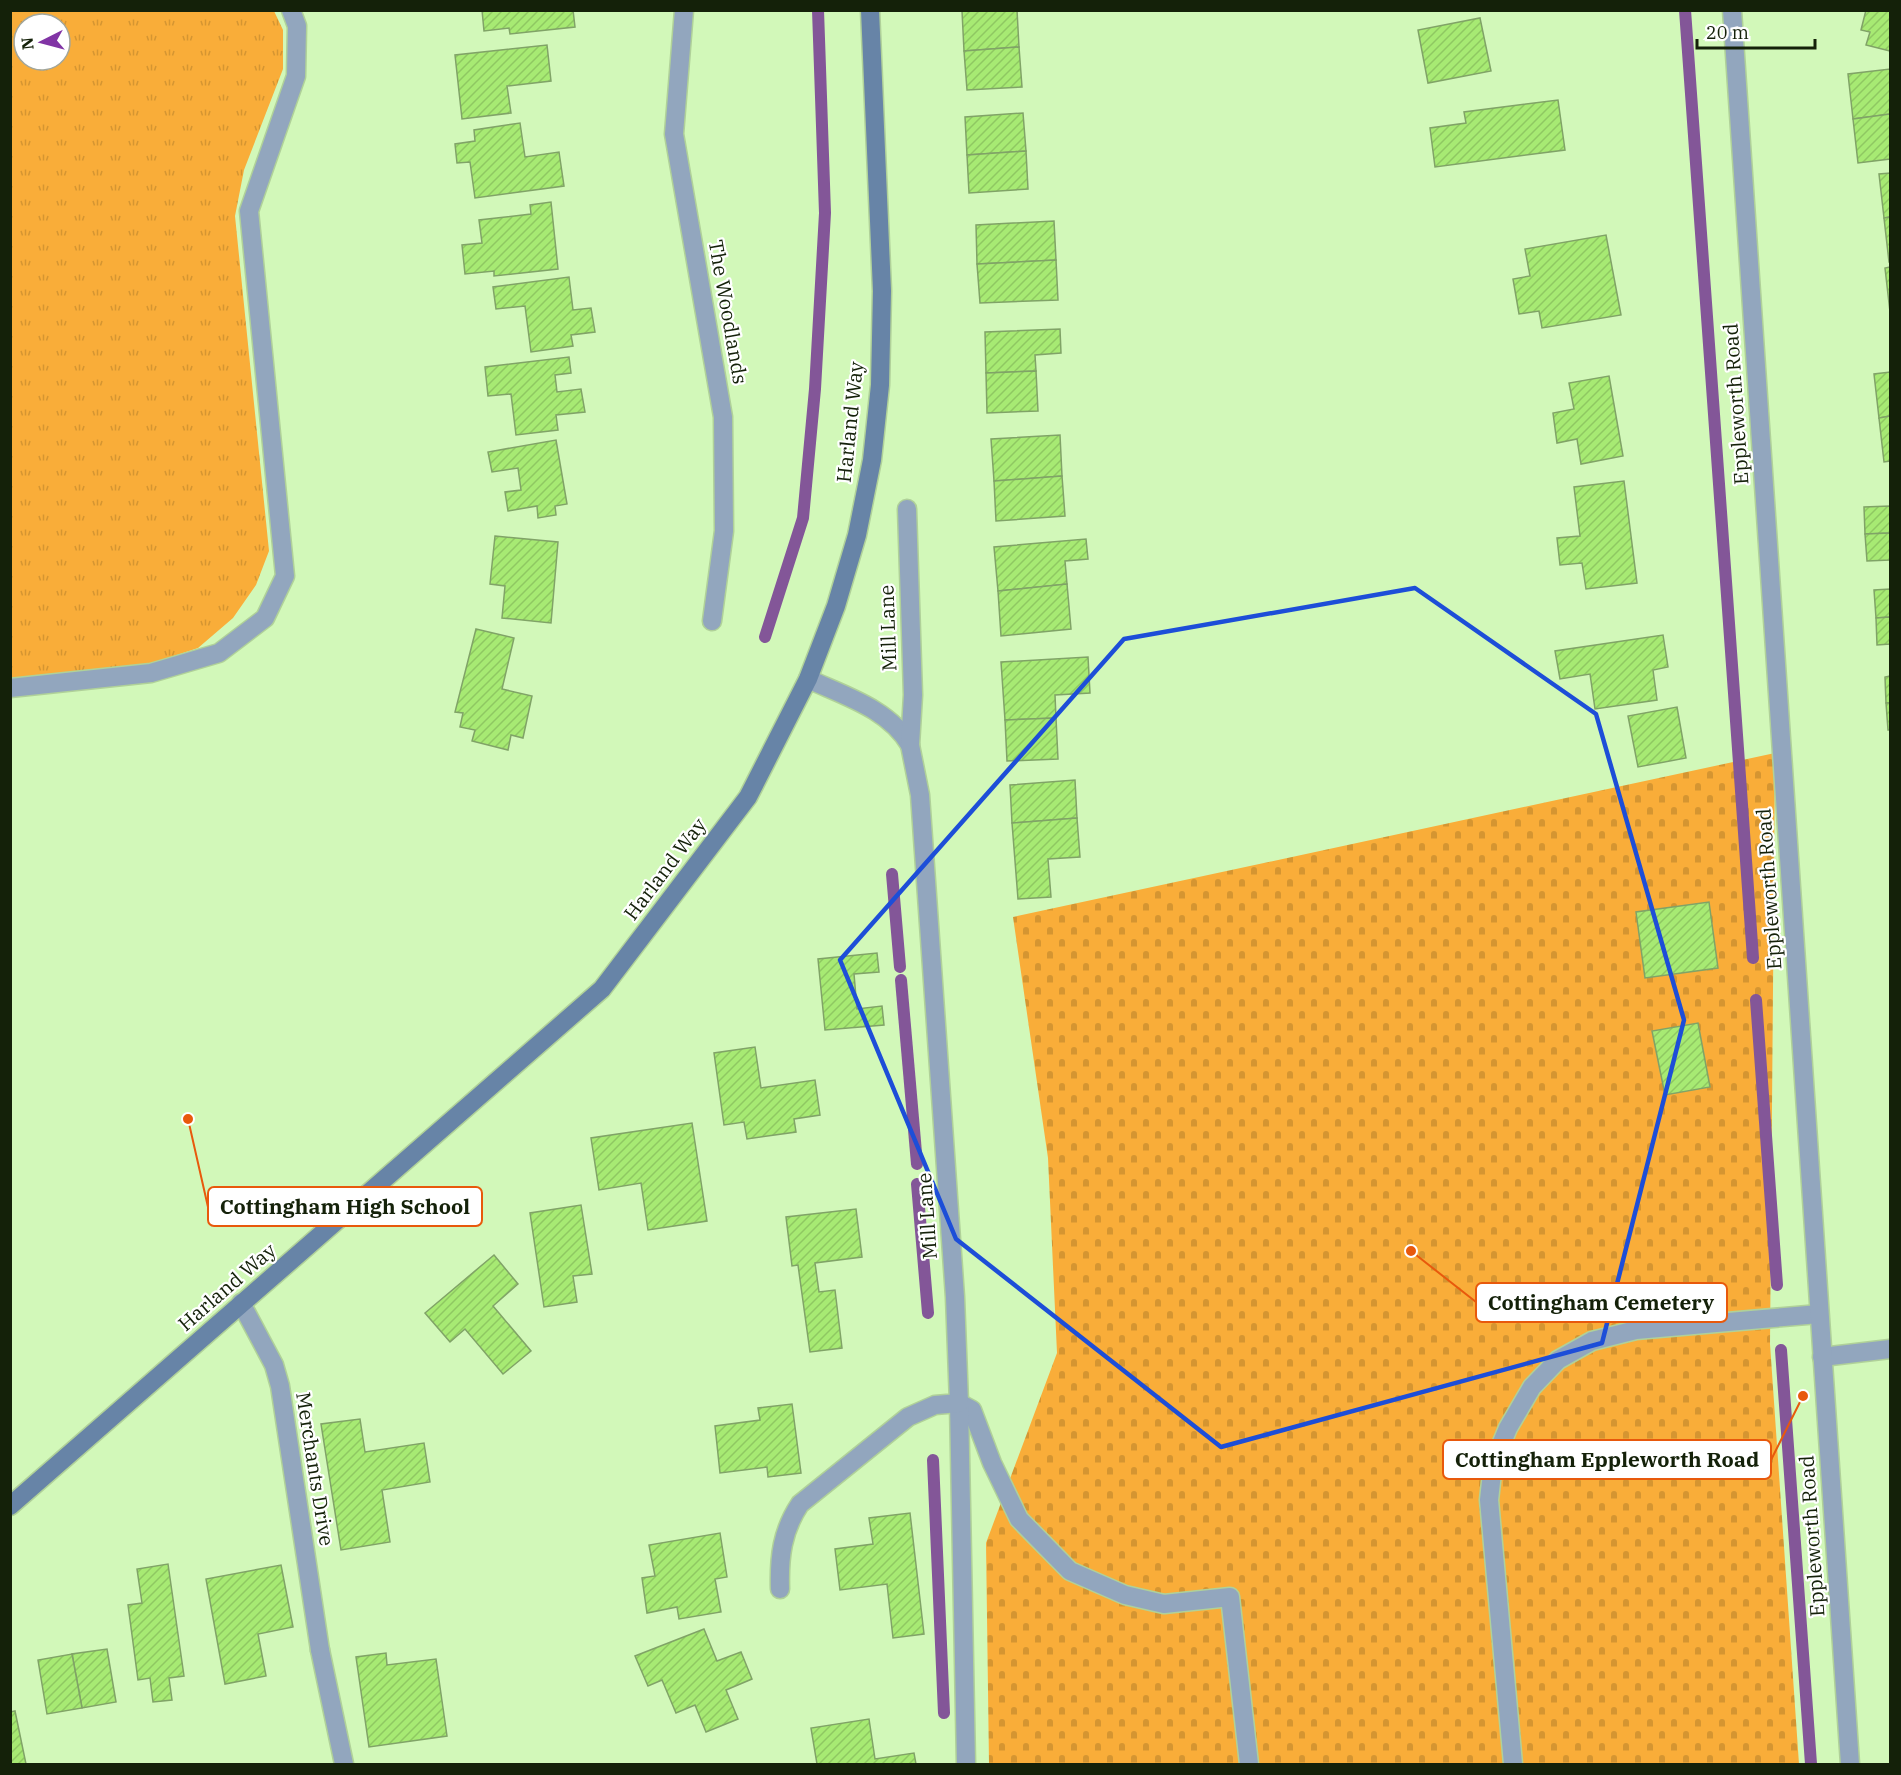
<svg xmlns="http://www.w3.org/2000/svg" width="1901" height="1775" font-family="'IBM Plex Serif',serif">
<defs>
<pattern id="grass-tufts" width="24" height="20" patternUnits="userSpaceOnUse" patternTransform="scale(1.5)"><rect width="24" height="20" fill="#f9ad39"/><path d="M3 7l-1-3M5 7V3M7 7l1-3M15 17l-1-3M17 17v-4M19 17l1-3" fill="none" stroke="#d59531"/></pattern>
<pattern id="cemetery-stones" width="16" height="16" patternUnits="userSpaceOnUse" patternTransform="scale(1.5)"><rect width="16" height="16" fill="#f9ad39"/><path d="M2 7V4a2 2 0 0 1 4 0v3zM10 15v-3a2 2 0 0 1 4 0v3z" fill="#d59531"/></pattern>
<pattern id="building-hatch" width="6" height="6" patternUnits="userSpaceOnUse" patternTransform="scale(1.5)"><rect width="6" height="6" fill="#a7ea73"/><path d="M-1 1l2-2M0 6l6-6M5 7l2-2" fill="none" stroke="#8fc862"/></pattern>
</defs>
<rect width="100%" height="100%" fill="#d2f8b9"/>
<!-- grass -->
<path fill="url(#grass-tufts)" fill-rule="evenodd" d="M11,10l263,1 9,19v39l-39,101 -9,46 34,335 -13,34 -23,33 -35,30 -48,16 -139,14zM24,24h36v36h-36z"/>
<!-- cemetery -->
<path fill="url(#cemetery-stones)" d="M1775,753l-5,591 29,420h-810l-3,-221 71,-190 -9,-195 -35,-241z"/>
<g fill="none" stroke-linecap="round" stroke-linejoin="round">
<!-- stream -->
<g stroke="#835698" stroke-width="12">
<path d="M1685,10l68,948"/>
<path d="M765,637l38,-119 12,-129 10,-176 -7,-203"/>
<path d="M892,874l8,93"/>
<path d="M901,980l16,184"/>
<path d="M1756,1000l21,285"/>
<path d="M917,1184l11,129"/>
<path d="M1781,1350l30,414"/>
<path d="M933,1460l11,253"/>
</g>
</g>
<!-- building -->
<g fill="url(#building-hatch)" stroke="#80a367" stroke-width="1.5">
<path d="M482,10h91l2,17 -65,7 -1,-6 -25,3z"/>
<path d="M1017,10l2,37 -55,4 -2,-40z"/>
<path d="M1866,10h24v41l-24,-6 4,-13 -9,-2z"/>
<path d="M1480,18l11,53 -63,12 -10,-53z"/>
<path d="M547,45l4,36 -44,5 4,27 -49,6 -7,-64z"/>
<path d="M1019,47l3,40 -55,3 -3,-39z"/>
<path d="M1890,69v45l-37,5 -5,-45z"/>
<path d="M1558,100l7,50 -130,17 -5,-39 36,-5 -2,-11z"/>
<path d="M1023,113l3,38 -59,4 -2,-38z"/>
<path d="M1890,114v45l-32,4 -5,-44z"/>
<path d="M520,123l5,34 34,-5 5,34 -89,12 -5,-36 -13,1 -2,-19 20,-3 -1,-11z"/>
<path d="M1026,151l2,38 -59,4 -2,-38z"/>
<path d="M1890,173v44l-6,1 -5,-44z"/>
<path d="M551,202l7,67 -64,7v-5l-29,3 -3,-29 20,-2 -3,-23 52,-6 -1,-9z"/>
<path d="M1890,217v45h-1l-5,-44z"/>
<path d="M1054,221l2,39 -79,4 -1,-39z"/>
<path d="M1606,235l15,80 -79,13 -3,-17 -20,3 -6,-35 17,-3 -5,-27z"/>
<path d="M1056,260l2,40 -78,3 -3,-39z"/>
<path d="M1890,267v45l-5,-44z"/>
<path d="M569,277l4,33 18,-2 4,24 -24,3 2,11 -42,6 -6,-46 -29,3 -3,-22z"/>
<path d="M1060,329l1,24 -26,2 1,16 -50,2 -1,-41z"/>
<path d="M569,357l2,16 -16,2 2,17 24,-3 4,23 -29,3 2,15 -42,5 -5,-41 -23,2 -3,-29z"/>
<path d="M1036,371l2,40 -51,2 -1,-40z"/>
<path d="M1890,372v44l-11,2 -5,-44z"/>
<path d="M1609,376l14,80 -42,8 -4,-25 -20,4 -4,-30 21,-4 -5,-26z"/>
<path d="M1890,416v45l-6,1 -5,-44z"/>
<path d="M1060,435l2,41 -68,5 -3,-42z"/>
<path d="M556,440l11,64 -12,2 1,9 -18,3 -1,-12 -29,5 -3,-19 16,-2 -3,-22 -26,4 -4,-20z"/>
<path d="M1062,476l3,40 -69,5 -2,-40z"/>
<path d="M1624,481l13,102 -51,6 -4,-26 -22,2 -3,-27 23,-2 -6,-49z"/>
<path d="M1890,506v27l-25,1 -1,-27z"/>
<path d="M1890,533v27l-23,1 -2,-27z"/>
<path d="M495,536l63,6 -7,81 -49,-5 3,-32 -15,-2z"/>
<path d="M1086,539l2,20 -23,2 2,23 -69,7 -4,-44z"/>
<path d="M1067,584l4,45 -70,7 -3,-45z"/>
<path d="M1890,589v28l-14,1 -2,-28z"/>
<path d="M1890,617v27l-13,1 -1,-27z"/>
<path d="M476,629l38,9 -12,51 30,7 -9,42 -12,-3 -3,15 -36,-9 3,-11 -15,-3 3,-14 -8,-1z"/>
<path d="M1663,635l5,32 -15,3 4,30 -62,9 -5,-35 -30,5 -5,-28z"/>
<path d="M1088,657l2,36 -35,2 1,23 -51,2 -4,-58z"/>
<path d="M1890,676v27h-4l-1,-26z"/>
<path d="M1886,703h4v27h-2z"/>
<path d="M1677,707l9,51 -48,9 -10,-51z"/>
<path d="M1056,718l2,41 -51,2 -2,-41z"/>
<path d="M1075,780l2,38 -65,5 -2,-38z"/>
<path d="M1077,818l3,39 -32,2 3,38 -33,2 -6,-76z"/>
<path d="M1709,902l9,66 -73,10 -9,-66z"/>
<path d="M877,953l2,19 -25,2 3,35 25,-3 2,19 -59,5 -7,-71z"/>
<path d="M1698,1023l12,64 -45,8 -13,-64z"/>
<path d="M755,1047l6,41 54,-8 5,35 -26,4 2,13 -49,7 -3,-17 -20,3 -10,-72z"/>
<path d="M692,1123l15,98 -59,9 -7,-47 -42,7 -8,-52z"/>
<path d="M581,1205l11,69 -19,2 4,26 -33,5 -14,-94z"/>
<path d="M856,1209l6,48 -47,6 4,29 16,-2 7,58 -32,4 -12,-87 -6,1 -6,-49z"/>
<path d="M494,1255l24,29 -25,22 38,45 -28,23 -38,-45 -15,13 -25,-29z"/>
<path d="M792,1404l9,69 -33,4 -1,-10 -47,6 -5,-47 45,-6 -2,-12z"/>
<path d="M360,1419l5,33 59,-9 6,39 -48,8 8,52 -49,8 -20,-126z"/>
<path d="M910,1513l14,121 -31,4 -6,-54 -47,6 -5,-41 38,-5 -4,-26z"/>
<path d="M720,1533l7,44 -12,2 6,33 -42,7 -2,-12 -30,6 -5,-35 13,-2 -6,-31z"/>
<path d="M168,1564l16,112 -15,2 3,22 -19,2 -3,-24 -12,2 -10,-75 14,-2 -5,-34z"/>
<path d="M281,1565l12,62 -35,7 8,42 -41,8 -19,-105z"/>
<path d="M704,1629l13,32 24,-9 11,27 -26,11 12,29 -32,13 -11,-27 -19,8 -14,-33 -14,6 -13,-30z"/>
<path d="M107,1649l9,53 -34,6 -10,-54z"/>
<path d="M386,1653l1,12 49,-6 11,77 -78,11 -13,-90z"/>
<path d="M72,1654l10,54 -35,6 -9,-54z"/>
<path d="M15,1711l11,53h-16v-52z"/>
<path d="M869,1719l6,40 39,-6 2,11h-99l-6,-36z"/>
</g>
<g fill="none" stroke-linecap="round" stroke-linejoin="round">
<defs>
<g id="service">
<path d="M10,688l141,-15 68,-20 46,-35 20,-42 -36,-365 47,-135 1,-50 -6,-16"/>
<path d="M959,1403l13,7 20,53 27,56 51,52 55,24 39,9 66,-7 19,167"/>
<path d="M959,1403l7,361"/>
<path d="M320,1650l24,114"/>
<path d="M1513,1764l-24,-264 4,-36 15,-36 24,-41 26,-27 34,-19 44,-11 183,-16"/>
</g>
<g id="minor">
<path d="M684,10l-10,124 49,283 1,114 -12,90"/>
<path d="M808,679c37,17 81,30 102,66"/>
<path d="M241,1303l33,62 6,21 40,264"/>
<path d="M1822,1357l68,-8"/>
<path d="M780,1589c-1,-32 2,-58 20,-85l108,-87 27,-12 24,-2 -4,-106 -35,-502 -10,-50 3,-50 -6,-186"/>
</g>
<path id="tertiary" d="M1732,10l118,1754"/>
<path id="secondary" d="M10,1506l592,-517 146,-192 60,-118 28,-73 21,-71 15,-75 8,-75 2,-94 -12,-281"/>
</defs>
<!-- service casing -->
<use href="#service" stroke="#b0d199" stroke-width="21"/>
<!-- minor casing -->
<use href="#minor" stroke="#b0d199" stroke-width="21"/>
<!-- tertiary casing -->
<use href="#tertiary" stroke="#b0d199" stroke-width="21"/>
<!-- secondary casing -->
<use href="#secondary" stroke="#b0d199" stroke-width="21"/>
<!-- service -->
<use href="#service" stroke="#92a6be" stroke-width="18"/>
<!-- minor -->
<use href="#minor" stroke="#92a6be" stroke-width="18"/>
<!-- tertiary -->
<use href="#tertiary" stroke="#92a6be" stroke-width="18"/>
<!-- secondary -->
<use href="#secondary" stroke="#6784a7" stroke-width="18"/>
</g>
<!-- marked area -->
<path fill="none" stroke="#1d4ed8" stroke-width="4.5" stroke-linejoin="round" d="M1415,588l181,126 88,306 -82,323 -381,104 -265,-208 -116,-279 284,-321z"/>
<g text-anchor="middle" stroke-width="4.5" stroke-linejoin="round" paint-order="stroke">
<!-- street labels -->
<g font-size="20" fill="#142109" stroke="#fff">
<text transform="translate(728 312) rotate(80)" y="7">The Woodlands</text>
<text transform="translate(1736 404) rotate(-94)" y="7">Eppleworth Road</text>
<text transform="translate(850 422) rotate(-84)" y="7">Harland Way</text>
<text transform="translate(888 628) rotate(-92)" y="7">Mill Lane</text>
<text transform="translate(665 869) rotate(-53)" y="7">Harland Way</text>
<text transform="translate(1769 889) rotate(-94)" y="7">Eppleworth Road</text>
<text transform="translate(927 1216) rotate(-94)" y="7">Mill Lane</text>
<text transform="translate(227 1287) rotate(-41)" y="7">Harland Way</text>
<text transform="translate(315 1469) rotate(81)" y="7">Merchants Drive</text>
<text transform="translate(1812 1536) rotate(-94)" y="7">Eppleworth Road</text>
</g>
</g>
<!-- callouts -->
<path fill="none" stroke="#e8590c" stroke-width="2" d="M188 1119L208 1207M1411 1251L1476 1302M1803 1396L1771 1460"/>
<g fill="#e8590c" stroke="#fff" stroke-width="2">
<circle cx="188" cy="1119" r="6"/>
<circle cx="1411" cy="1251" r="6"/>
<circle cx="1803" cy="1396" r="6"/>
</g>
<g fill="#fff" stroke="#e8590c" stroke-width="2">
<rect x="208" y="1187" width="274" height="39" rx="6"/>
<rect x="1476" y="1283" width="251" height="39" rx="6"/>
<rect x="1443" y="1440" width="328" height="39" rx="6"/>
</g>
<g font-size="21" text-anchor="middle" font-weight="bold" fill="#142109">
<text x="345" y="1214">Cottingham High School</text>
<text x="1601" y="1310">Cottingham Cemetery</text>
<text x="1607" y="1467">Cottingham Eppleworth Road</text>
</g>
<!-- border -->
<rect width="1901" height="1775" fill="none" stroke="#142109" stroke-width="24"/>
<!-- north arrow -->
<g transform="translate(42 42) rotate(264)"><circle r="28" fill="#ffffff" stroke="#a1a69d" stroke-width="1.5"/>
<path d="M0-4.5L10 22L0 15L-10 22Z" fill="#8134a5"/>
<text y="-9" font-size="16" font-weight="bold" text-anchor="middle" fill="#142109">N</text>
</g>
<!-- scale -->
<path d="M1697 39v9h118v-9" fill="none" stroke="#142109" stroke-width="3"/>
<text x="1706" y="39" font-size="18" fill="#142109" stroke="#ffffff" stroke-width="4.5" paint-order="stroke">20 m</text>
</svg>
